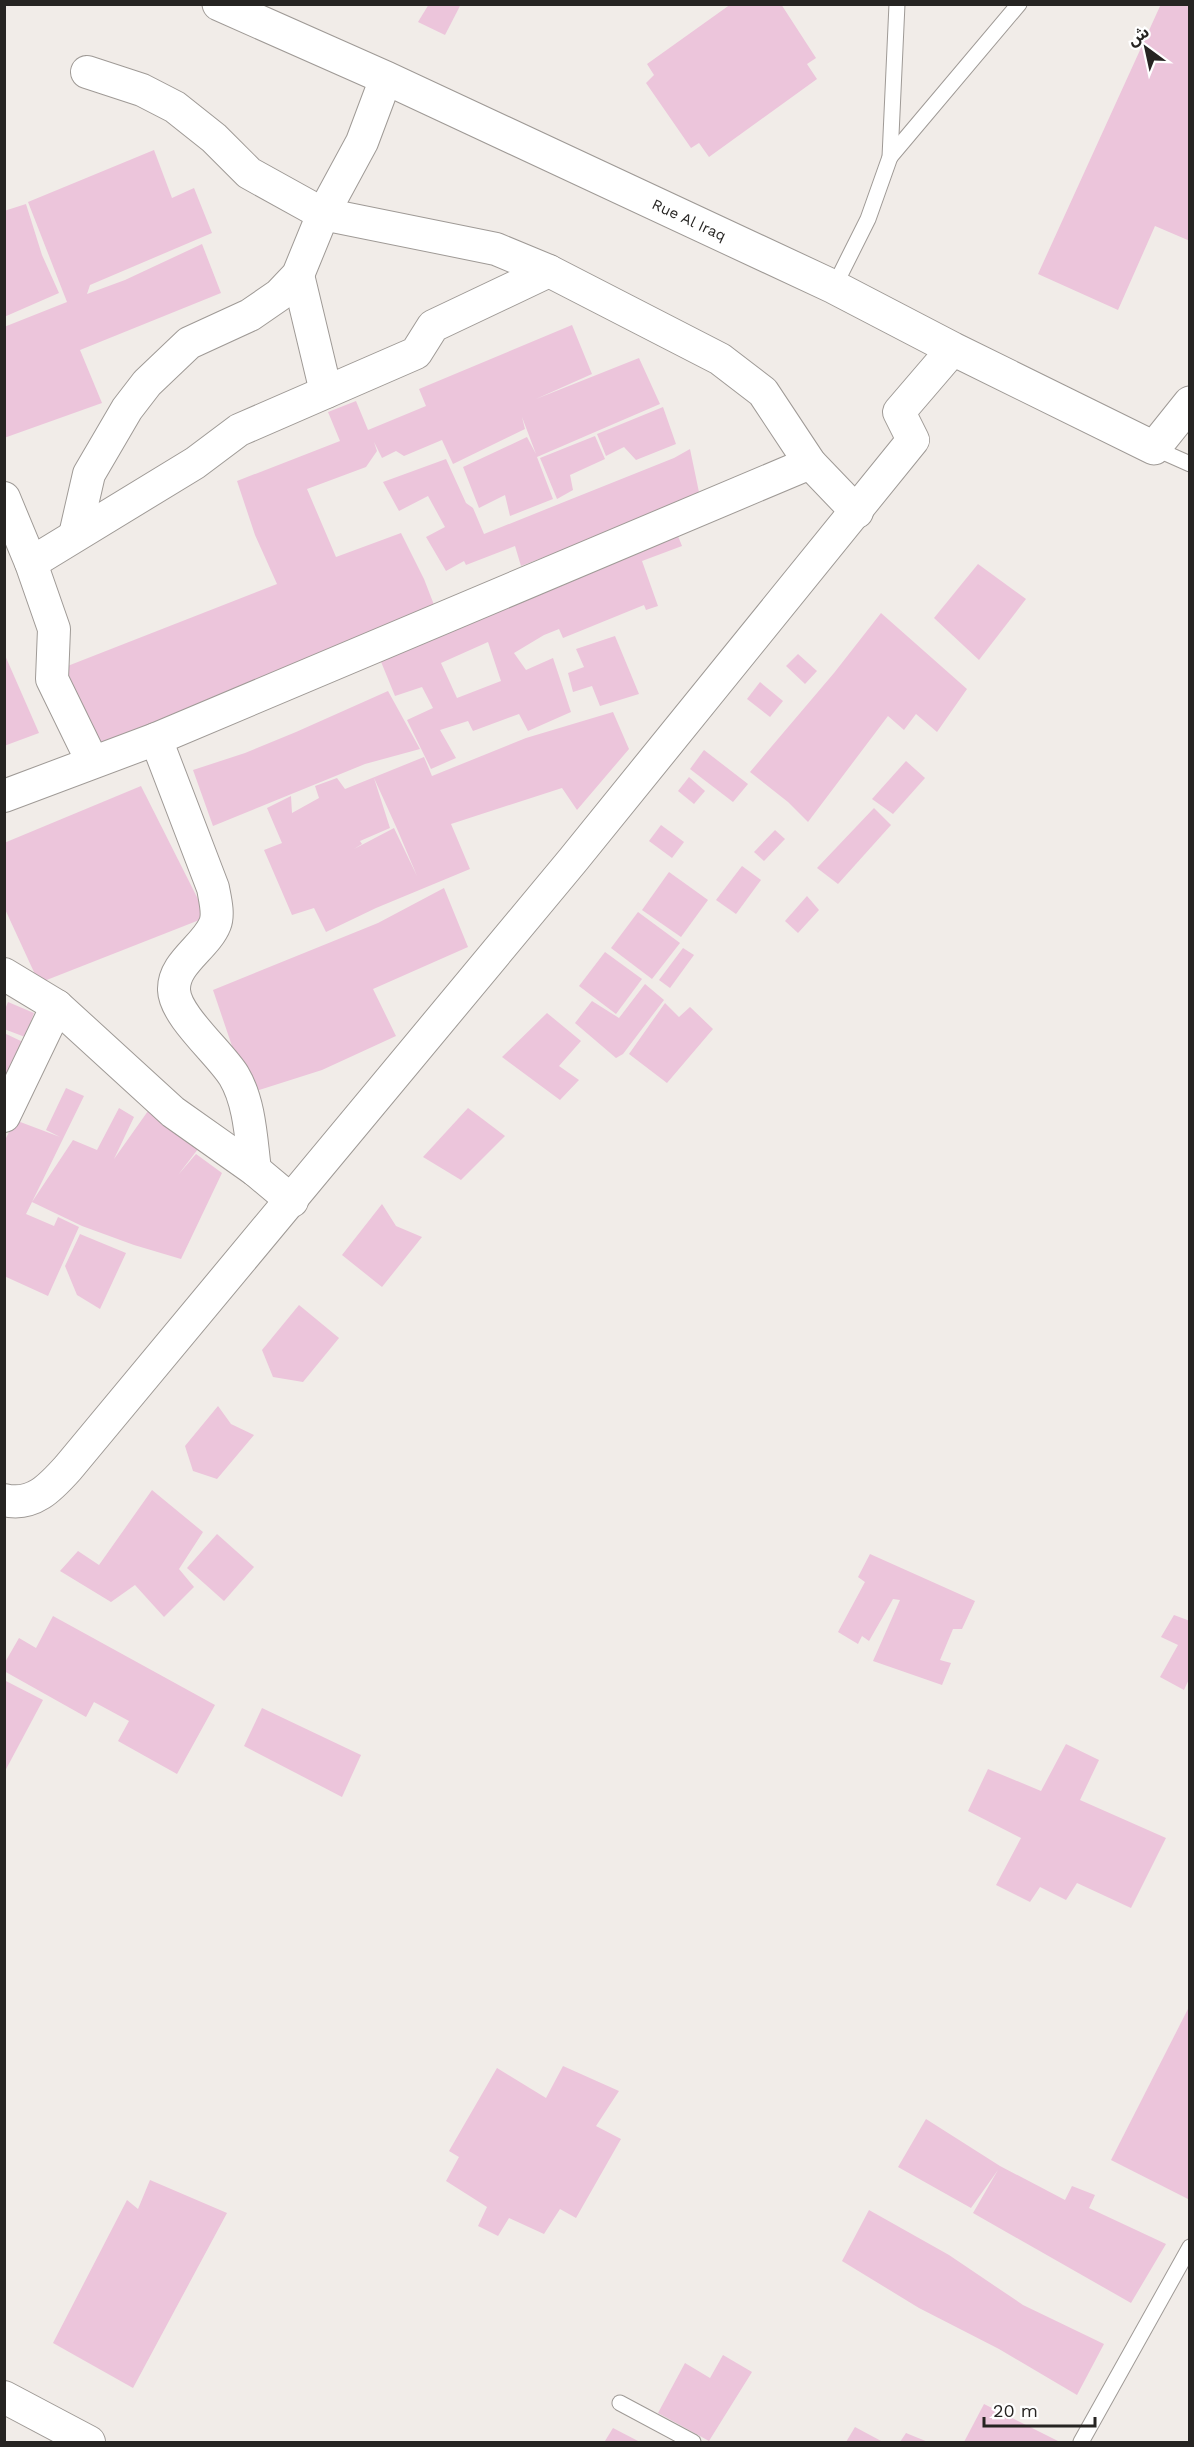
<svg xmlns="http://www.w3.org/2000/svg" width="1194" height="2447" font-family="'Work Sans','Noto Sans Arabic',sans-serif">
<rect width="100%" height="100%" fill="#f1ece8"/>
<!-- building -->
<g fill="#ecc5db" fill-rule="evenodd">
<path d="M429,4h32l-16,31 -27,-13z"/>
<path d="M731,4h50l35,54 -9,6 10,15 -108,78 -10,-14 -8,5 -45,-65 8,-8 -7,-11z"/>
<path d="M1161,4h29v237l-35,-15 -37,84 -80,-36z"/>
<path d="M154,150l18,48 22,-10 18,45 -122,52 -3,9 38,-14 77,-36 19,49 -141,57 22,53 -98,35v-111l63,-25 -39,-100z"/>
<path d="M26,204l16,51 17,38 -55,24v-106z"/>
<path d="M572,325l20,49 -56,25 103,-41 21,46 -123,53 16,42 -43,17 -5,-21 -26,13 -16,-41 64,-30 9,17 -14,-37 3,12 -72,35 -11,-24 -38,16 -8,-5 -14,7 -8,-16 3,9 -11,16 -59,22 29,68 65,-24 23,46 12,31 -335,138 -36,-81 212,-83 -22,-49 -18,-54 103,-40 -12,-29 28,-11 12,29 58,-24 -7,-17z"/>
<path d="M663,407l13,37 -40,16 -12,-13 -18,9 -9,-22z"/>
<path d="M595,436l10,23 -35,16 3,15 -16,9 -17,-41z"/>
<path d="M690,449l10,48 -179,69 -6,-20 -49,19 -2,-4 -18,10 -20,-34 19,-10 -17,-31 -29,15 -16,-29 63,-23 20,44 7,5 11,26 190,-76z"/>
<path d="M676,531l6,15 -40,15 16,45 -12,4 -2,-5 -81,33 -4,-9 -15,6 -30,18 12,17 27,-12 18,54 -43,19 -9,-17 -46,17 -5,-10 -28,9 16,28 -25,11 -24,-49 26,-12 -11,-21 -27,9 -18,-44zM488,642l13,39 -44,17 -16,-35z"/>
<path d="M978,564l48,35 -47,61 -45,-42z"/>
<path d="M881,613l86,76 -30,43 -21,-18 -12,16 -16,-14 -80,106 -20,-20 -38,-30 84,-99z"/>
<path d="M615,636l24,58 -39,12 -8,-20 -19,6 -5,-19 16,-6 -8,-18z"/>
<path d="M4,653l35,80 -35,13z"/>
<path d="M798,654l19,17 -12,13 -19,-18z"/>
<path d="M760,682l23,19 -13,16 -23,-18z"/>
<path d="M388,691l32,58 -55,15 -152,62 -20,-56 52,-17 51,-21z"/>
<path d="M613,712l16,37 -52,61 -15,-22 -111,36 19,45 -94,39 -50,24 -12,-24 -22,7 -28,-65 18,-7 -15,-35 24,-12 1,17 27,-15 -4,-12 22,-8 8,11 79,-32 8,19 94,-38zM374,778l24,53 19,45 -23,-48 -40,21 8,-5 -2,-3 30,-13z"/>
<path d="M704,750l44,34 -15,18 -43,-33z"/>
<path d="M906,761l19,17 -32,36 -21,-15z"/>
<path d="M689,777l16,14 -11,13 -16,-13z"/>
<path d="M141,786l66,131 -168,66 -35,-76v-64z"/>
<path d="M874,808l17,17 -53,59 -21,-16z"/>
<path d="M661,825l23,17 -12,16 -23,-17z"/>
<path d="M775,830l10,9 -21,22 -10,-9z"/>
<path d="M742,866l19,14 -25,34 -20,-14z"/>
<path d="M669,872l39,28 -27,37 -39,-27z"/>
<path d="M444,888l24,59 -95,42 23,47 -74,34 -66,21 -24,-45 -19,-56 165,-67z"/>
<path d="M807,896l12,14 -21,23 -13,-12z"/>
<path d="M638,912l42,31 -28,36 -41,-31z"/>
<path d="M683,948l11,7 -24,33 -11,-8z"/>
<path d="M605,952l37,27 -26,35 -37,-28z"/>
<path d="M645,984l19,16 -41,54 -7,4 -41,-35 17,-22 27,17z"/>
<path d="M8,1002l26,11 -9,24 -21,-8v-17z"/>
<path d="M665,1003l14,14 11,-10 23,22 -46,54 -38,-29z"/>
<path d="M547,1013l34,28 -22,25 20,14 -19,20 -58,-43z"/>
<path d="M4,1033l19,9 -19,44z"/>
<path d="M66,1088l18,8 -52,106 41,-62 24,10 22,-42 15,9 -20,42 34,-48 50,38 -20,26 18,-21 26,19 -41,86 -47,-14 -52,-19 -50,-24 -6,12 28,12 4,-9 21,10 -31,69 -44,-20v-134l11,-22 45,17 -14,-7z"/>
<path d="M468,1108l37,28 -44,44 -38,-23z"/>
<path d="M382,1204l14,22 26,11 -40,50 -40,-32z"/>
<path d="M80,1234l46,19 -26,56 -23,-14 -12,-29z"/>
<path d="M299,1305l40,33 -36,44 -30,-5 -11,-27z"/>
<path d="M218,1406l13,18 23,11 -37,44 -24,-8 -8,-25z"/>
<path d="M152,1490l51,42 -24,37 15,18 -30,30 -29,-32 -24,17 -51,-31 18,-20 21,14z"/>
<path d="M217,1534l37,33 -30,34 -37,-33z"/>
<path d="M870,1554l105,47 -13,28h-9l-13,31 11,3 -9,22 -69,-24 27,-61 -7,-1 -24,42 -7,-5 -4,8 -20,-12 27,-50 -7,-5z"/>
<path d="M1174,1615l16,6v56l-6,13 -24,-13 18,-32 -17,-8z"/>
<path d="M53,1616l162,89 -38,69 -59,-33 11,-20 -35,-19 -8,15 -82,-46v-7l15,-26 17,10z"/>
<path d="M4,1680l39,20 -39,73z"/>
<path d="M262,1708l99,47 -19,42 -98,-51z"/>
<path d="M1066,1744l33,16 -19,40 86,38 -35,70 -54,-25 -11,17 -26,-13 -10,15 -34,-17 25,-47 -53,-27 20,-42 53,22z"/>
<path d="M1190,2005v195l-79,-40z"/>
<path d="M563,2066l56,25 -23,35 25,13 -45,79 -16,-9 -16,25 -35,-16 -11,18 -20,-10 9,-19 -41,-26 13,-24 -10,-6 48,-83 49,30z"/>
<path d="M926,2119l74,47 65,34 7,-14 23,9 -6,13 77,36 -35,59 -158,-90 25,-43 -27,38 -73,-41z"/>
<path d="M150,2180l77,33 -94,175 -80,-45 74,-143 11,9z"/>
<path d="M869,2210l80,45 74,50 81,39 -27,51 -78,-46 -80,-41 -77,-47z"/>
<path d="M723,2355l29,17 -43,69 -51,-28 27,-50 25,15z"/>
<path d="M984,2404l76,38h-96z"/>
<path d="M855,2427l28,15h-37z"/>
<path d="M613,2428l27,14 -35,-1z"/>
<path d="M906,2433l22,9h-28z"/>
</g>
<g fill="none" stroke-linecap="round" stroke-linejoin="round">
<defs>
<g id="service">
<path d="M890,157l129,-153"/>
<path d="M834,287l34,-68 22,-62 7,-153"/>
<path d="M1154,448l36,16"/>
<path d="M620,2403l73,39"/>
<path d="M1081,2442l109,-195"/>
</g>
<g id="minor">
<path d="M87,72l55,18 33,17 39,31 35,35 74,41 173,35 53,22 171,88 43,33 47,71 47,49"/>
<path d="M298,275l28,117"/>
<path d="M4,498l27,65 23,66 -2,50 40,82"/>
<path d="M75,535l14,-61 38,-65 20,-26 42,-40 61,-28 29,-20 19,-20 25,-61 39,-72 24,-64"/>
<path d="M31,563l164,-100 44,-33 177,-77 17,-27 116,-55"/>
<path d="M156,739l57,149c2,11 6,26 2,36 -9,23 -42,39 -41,66 1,26 46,63 60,86 16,27 17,63 21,94"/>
<path d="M4,796l152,-57 654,-276"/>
<path d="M4,974l53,32 116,106 82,58 37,31"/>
<path d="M4,1116l53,-110"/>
<path d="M4,1500c29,7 47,-13 64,-32l505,-608 340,-420 -14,-28 54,-63"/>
<path d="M4,2397l85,45"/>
</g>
<path id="tertiary" d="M219,4l167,74 448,209 119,62 201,99 36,-45"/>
</defs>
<!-- service casing -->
<use href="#service" stroke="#9f9a96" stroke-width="17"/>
<!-- minor casing -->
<use href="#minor" stroke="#9f9a96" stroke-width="34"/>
<!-- tertiary casing -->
<use href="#tertiary" stroke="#9f9a96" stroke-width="35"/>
<!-- service -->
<use href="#service" stroke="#fff" stroke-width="15"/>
<!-- minor -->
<use href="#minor" stroke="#fff" stroke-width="32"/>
<!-- tertiary -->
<use href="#tertiary" stroke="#fff" stroke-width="33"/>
</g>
<g text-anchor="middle" stroke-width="6" stroke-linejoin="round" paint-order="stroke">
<!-- street labels -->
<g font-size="15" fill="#262422" stroke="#fff">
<text transform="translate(689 220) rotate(25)" y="5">Rue Al Iraq</text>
</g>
</g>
<!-- border -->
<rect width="1194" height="2447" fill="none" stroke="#262422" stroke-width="12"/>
<!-- north arrow -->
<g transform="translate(1146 48) rotate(327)" stroke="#ffffff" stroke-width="4.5" paint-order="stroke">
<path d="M0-4.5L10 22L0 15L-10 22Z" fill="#262422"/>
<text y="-9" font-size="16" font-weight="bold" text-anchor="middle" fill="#262422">ش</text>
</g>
<!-- scale -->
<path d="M984 2417v9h111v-9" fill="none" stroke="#262422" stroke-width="3"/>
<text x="993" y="2417" font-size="18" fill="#262422" stroke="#ffffff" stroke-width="4.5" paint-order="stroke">20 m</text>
</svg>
